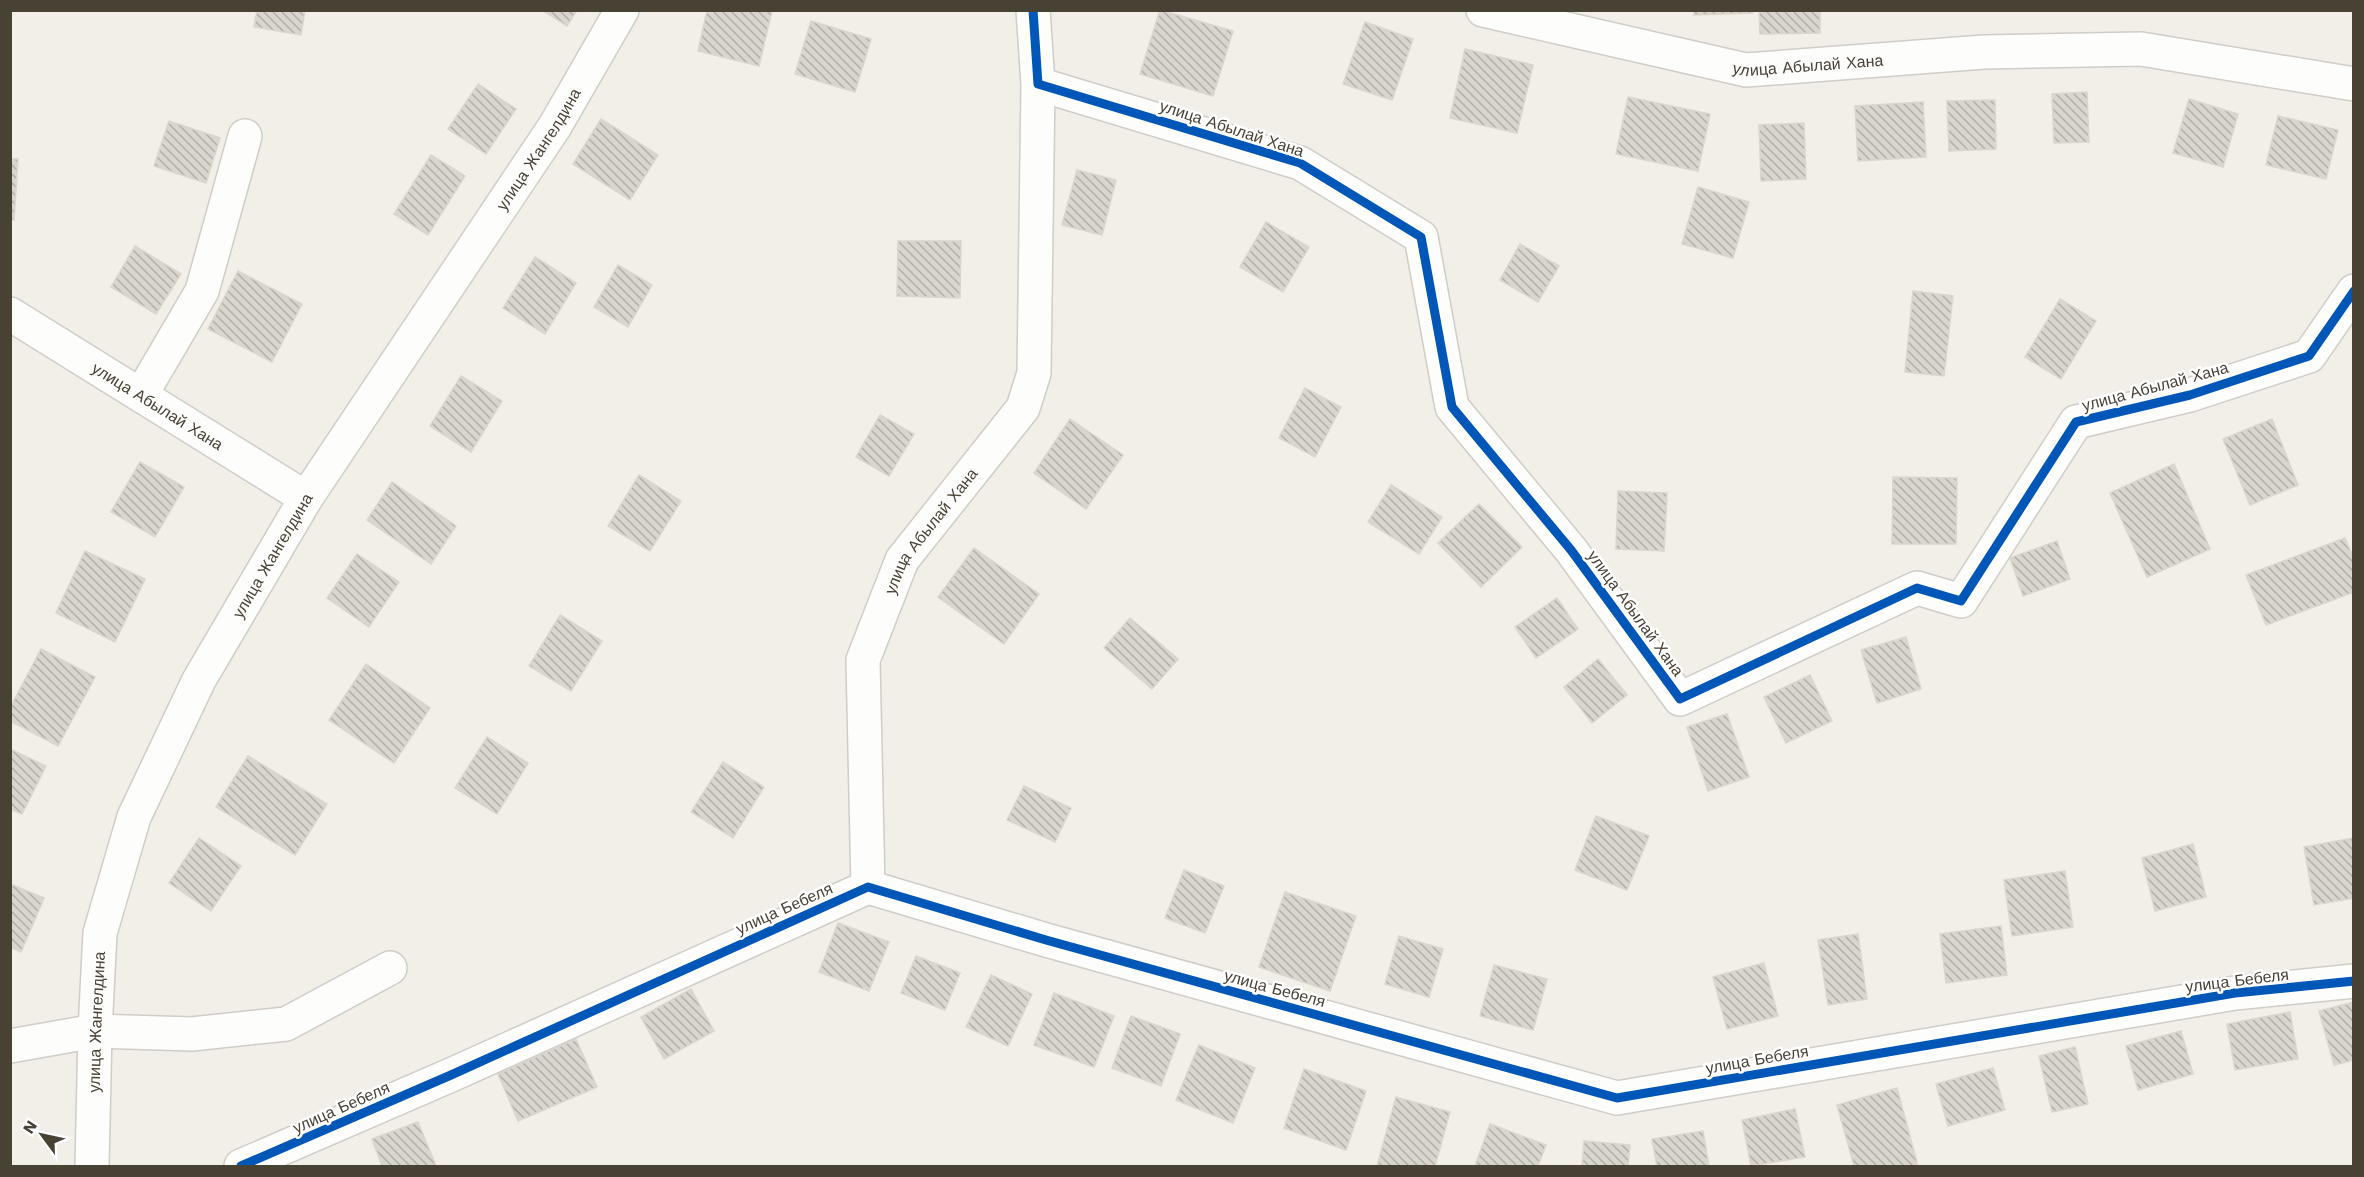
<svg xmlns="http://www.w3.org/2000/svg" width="2364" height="1177" font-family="'Work Sans',sans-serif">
<defs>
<pattern id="building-back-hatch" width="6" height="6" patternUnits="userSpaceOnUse" patternTransform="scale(1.5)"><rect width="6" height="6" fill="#d9d6cf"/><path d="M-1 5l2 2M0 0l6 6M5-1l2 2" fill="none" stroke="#b2afa9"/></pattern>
</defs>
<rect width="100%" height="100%" fill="#f2efe8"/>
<!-- building -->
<g fill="url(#building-back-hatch)" stroke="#dad6ce" stroke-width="1.5">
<path d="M257,10h48l-4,25 -47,-8z"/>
<path d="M542,10h35l-10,16z"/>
<path d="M707,10l65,1 -13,55 -61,-15z"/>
<path d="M1160,10l73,21 -20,65 -73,-22z"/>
<path d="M1694,10h59v3l-59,2z"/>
<path d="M1759,10h61v23l-60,1z"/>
<path d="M811,21l60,18 -16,53 -60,-18z"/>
<path d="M1365,22l48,17 -21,61 -49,-16z"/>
<path d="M1465,49l68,16 -16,68 -67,-15z"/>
<path d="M478,84l38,25 -30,45 -38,-25z"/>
<path d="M2087,92l2,50 -35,1 -2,-49z"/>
<path d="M1628,97l82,17 -12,57 -82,-17z"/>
<path d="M2189,99l49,15 -15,53 -50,-14z"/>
<path d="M1995,100l1,49 -47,2 -2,-50z"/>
<path d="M1923,102l3,55 -68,4 -3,-55z"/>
<path d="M2278,116l60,14 -12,49 -60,-14z"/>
<path d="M601,119l57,36 -28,45 -57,-36z"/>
<path d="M169,121l51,17 -14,45 -52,-17z"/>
<path d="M1804,123l2,56 -45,2 -2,-56z"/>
<path d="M431,155l34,21 -37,59 -34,-21z"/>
<path d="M10,159h8l-4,61h-4z"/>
<path d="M1077,170l39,10 -14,55 -40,-10z"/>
<path d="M1698,187l51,15 -16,56 -51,-14z"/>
<path d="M1266,222l43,25 -26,45 -43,-25z"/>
<path d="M898,241h63l-1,57 -63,-2z"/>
<path d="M1520,244l39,22 -21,36 -38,-22z"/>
<path d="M135,246l46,28 -25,40 -45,-27z"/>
<path d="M535,257l41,26 -31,51 -42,-26z"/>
<path d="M618,265l34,20 -24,42 -34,-20z"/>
<path d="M238,271l64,33 -30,58 -64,-33z"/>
<path d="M1913,291l40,5 -9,80 -39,-4z"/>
<path d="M2060,299l36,22 -35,58 -36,-22z"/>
<path d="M461,376l41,25 -31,51 -41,-26z"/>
<path d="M1305,388l36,19 -26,50 -36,-19z"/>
<path d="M880,415l34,19 -25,42 -33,-19z"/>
<path d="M1070,419l53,36 -37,54 -52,-36z"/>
<path d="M2272,419l26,66 -48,20 -27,-66z"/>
<path d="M140,462l44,25 -29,50 -44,-25z"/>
<path d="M2174,464l36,85 -63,28 -37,-84z"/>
<path d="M639,475l42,26 -31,50 -42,-25z"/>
<path d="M1893,477l64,1 -1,66h-64z"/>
<path d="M392,482l64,44 -25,38 -64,-44z"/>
<path d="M1391,485l51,32 -23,37 -51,-32z"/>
<path d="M1618,491l49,2 -3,58 -48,-2z"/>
<path d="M1479,504l43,43 -41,40 -43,-44z"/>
<path d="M2345,538l9,22v32l-88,33 -20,-50z"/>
<path d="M2057,541l13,38 -47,17 -13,-38z"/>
<path d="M974,548l65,46 -35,50 -66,-47z"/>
<path d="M85,551l60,28 -30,63 -59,-29z"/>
<path d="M357,554l42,28 -30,45 -42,-29z"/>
<path d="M1557,598l21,31 -42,29 -21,-31z"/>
<path d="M560,615l42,26 -31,50 -42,-25z"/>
<path d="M1130,618l48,41 -26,30 -48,-41z"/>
<path d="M1906,637l15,52 -44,14 -16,-53z"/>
<path d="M41,649l54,28 -37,69 -48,-25v-13z"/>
<path d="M1598,659l29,36 -35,28 -28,-36z"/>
<path d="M366,664l64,44 -36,55 -65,-43z"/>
<path d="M1810,675l22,46 -46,22 -22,-46z"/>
<path d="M1727,714l22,63 -41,14 -21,-64z"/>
<path d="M487,737l41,26 -31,51 -42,-26z"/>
<path d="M10,749l36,17 -24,48 -12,-5z"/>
<path d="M248,756l79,48 -32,51 -79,-48z"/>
<path d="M723,762l41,25 -31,51 -42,-26z"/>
<path d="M1024,786l47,22 -16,34 -48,-22z"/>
<path d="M1596,816l53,20 -22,54 -52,-20z"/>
<path d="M199,838l42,28 -30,45 -42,-28z"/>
<path d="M2354,838v60l-40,7 -10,-58z"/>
<path d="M2193,844l13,53 -51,14 -13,-53z"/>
<path d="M1184,870l40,16 -19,47 -40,-15z"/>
<path d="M2065,871l8,56 -61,9 -8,-56z"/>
<path d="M10,884l34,14 -23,54 -11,-5z"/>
<path d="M1285,892l71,24 -26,75 -71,-24z"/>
<path d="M838,923l51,19 -20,49 -50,-19z"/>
<path d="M2001,926l6,49 -61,8 -6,-49z"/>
<path d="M1858,934l9,65 -39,6 -10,-65z"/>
<path d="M1399,936l44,13 -14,48 -44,-13z"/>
<path d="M916,956l44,17 -15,37 -44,-17z"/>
<path d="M1764,963l14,53 -51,13 -14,-52z"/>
<path d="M1494,965l53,14 -14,51 -53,-14z"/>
<path d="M991,975l41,19 -24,52 -42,-19z"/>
<path d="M691,989l23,42 -50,28 -23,-42z"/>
<path d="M1054,993l60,23 -20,51 -60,-22z"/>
<path d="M2354,1002v58l-20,5 -15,-54z"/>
<path d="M2290,1012l8,47 -63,11 -8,-46z"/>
<path d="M1131,1016l49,18 -19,52 -49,-18z"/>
<path d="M2181,1031l12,43 -55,16 -12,-44z"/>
<path d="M576,1039l21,48 -79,34 -20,-47z"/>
<path d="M1199,1045l56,23 -22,55 -57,-23z"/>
<path d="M2075,1047l13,57 -36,8 -13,-56z"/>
<path d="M1993,1068l12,42 -57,16 -12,-42z"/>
<path d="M1304,1069l62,22 -20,59 -62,-22z"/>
<path d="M1897,1088l21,78h-64l-17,-61z"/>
<path d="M1396,1097l54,15 -15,54h-58z"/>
<path d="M1795,1109l10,48 -54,9 -9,-46z"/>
<path d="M418,1122l18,44h-54l-10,-27z"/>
<path d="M1490,1124l56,21 -8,21h-63z"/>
<path d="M1703,1131l6,35h-52l-5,-27z"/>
<path d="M1584,1141l46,4 -2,21h-46z"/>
</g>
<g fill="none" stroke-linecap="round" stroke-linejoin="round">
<defs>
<g id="minor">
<path d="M1033,10l5,74 262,79 121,74 31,170 119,143 109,149 237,-111 44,13 115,-179 114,-27 119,-39 45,-65"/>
<path id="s1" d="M1483,10l263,60 238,-18 157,-3 213,35"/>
<path id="s2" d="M10,314l296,184"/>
<path d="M141,395l61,-104 43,-155"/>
<path id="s3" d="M868,887l-5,-227 39,-100 121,-152 11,-35 4,-289"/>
<path d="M10,1046l85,-15 97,3 94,-10 104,-56"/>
<path id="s4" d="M92,1166l3,-135 5,-98 34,-116 65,-137 107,-182 249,-372 67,-116"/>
<path d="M241,1166l210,-91 417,-188 178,53 571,158 618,-105 119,-12"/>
</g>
</defs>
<!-- minor casing -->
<use href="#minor" stroke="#d0cdc6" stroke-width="36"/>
<!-- minor -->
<use href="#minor" stroke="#fdfdfc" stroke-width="33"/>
<defs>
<g id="cycleway">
<path d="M1033,10l5,74 262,79 121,74 31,170 119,143 109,149 237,-111 44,13 115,-179 114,-27 119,-39 45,-65"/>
<path d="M241,1166l210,-91 417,-188 178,53 571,158 618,-105 119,-12"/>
</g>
</defs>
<!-- cycleway casing -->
<use href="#cycleway" stroke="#fff" stroke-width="13"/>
<!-- cycleway -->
<use href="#cycleway" stroke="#0057b8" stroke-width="9"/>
</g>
<g text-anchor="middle" stroke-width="5" stroke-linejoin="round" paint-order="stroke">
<!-- street labels -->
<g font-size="16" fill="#484234" stroke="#fff">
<text dy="6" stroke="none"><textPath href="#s1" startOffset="332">улица Абылай Хана</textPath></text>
<text transform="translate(1232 128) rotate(18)" y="6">улица Абылай Хана</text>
<text dy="6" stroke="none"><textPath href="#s4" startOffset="1136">улица Жангелдина</textPath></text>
<text transform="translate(2155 386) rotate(-15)" y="6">улица Абылай Хана</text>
<text dy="6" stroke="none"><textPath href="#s2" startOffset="174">улица Абылай Хана</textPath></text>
<text dy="6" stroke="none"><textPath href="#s3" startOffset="374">улица Абылай Хана</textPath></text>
<text dy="6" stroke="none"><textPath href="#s4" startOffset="650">улица Жангелдина</textPath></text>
<text transform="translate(1636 613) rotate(54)" y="6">улица Абылай Хана</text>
<text transform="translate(784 908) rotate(-24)" y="6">улица Бебеля</text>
<text transform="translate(2237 980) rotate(-7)" y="6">улица Бебеля</text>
<text transform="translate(1275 988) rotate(15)" y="6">улица Бебеля</text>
<text dy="6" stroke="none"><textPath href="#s4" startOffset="144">улица Жангелдина</textPath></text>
<text transform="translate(1757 1059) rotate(-10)" y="6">улица Бебеля</text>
<text transform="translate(341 1107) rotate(-24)" y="6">улица Бебеля</text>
</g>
</g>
<!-- border -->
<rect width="2364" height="1177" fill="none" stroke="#484234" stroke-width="24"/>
<!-- north arrow -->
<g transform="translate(42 1135) rotate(303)" stroke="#ffffff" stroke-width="4.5" paint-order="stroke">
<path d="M0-4.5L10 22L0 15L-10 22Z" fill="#484234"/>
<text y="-9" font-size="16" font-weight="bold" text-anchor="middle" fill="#484234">N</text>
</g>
</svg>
